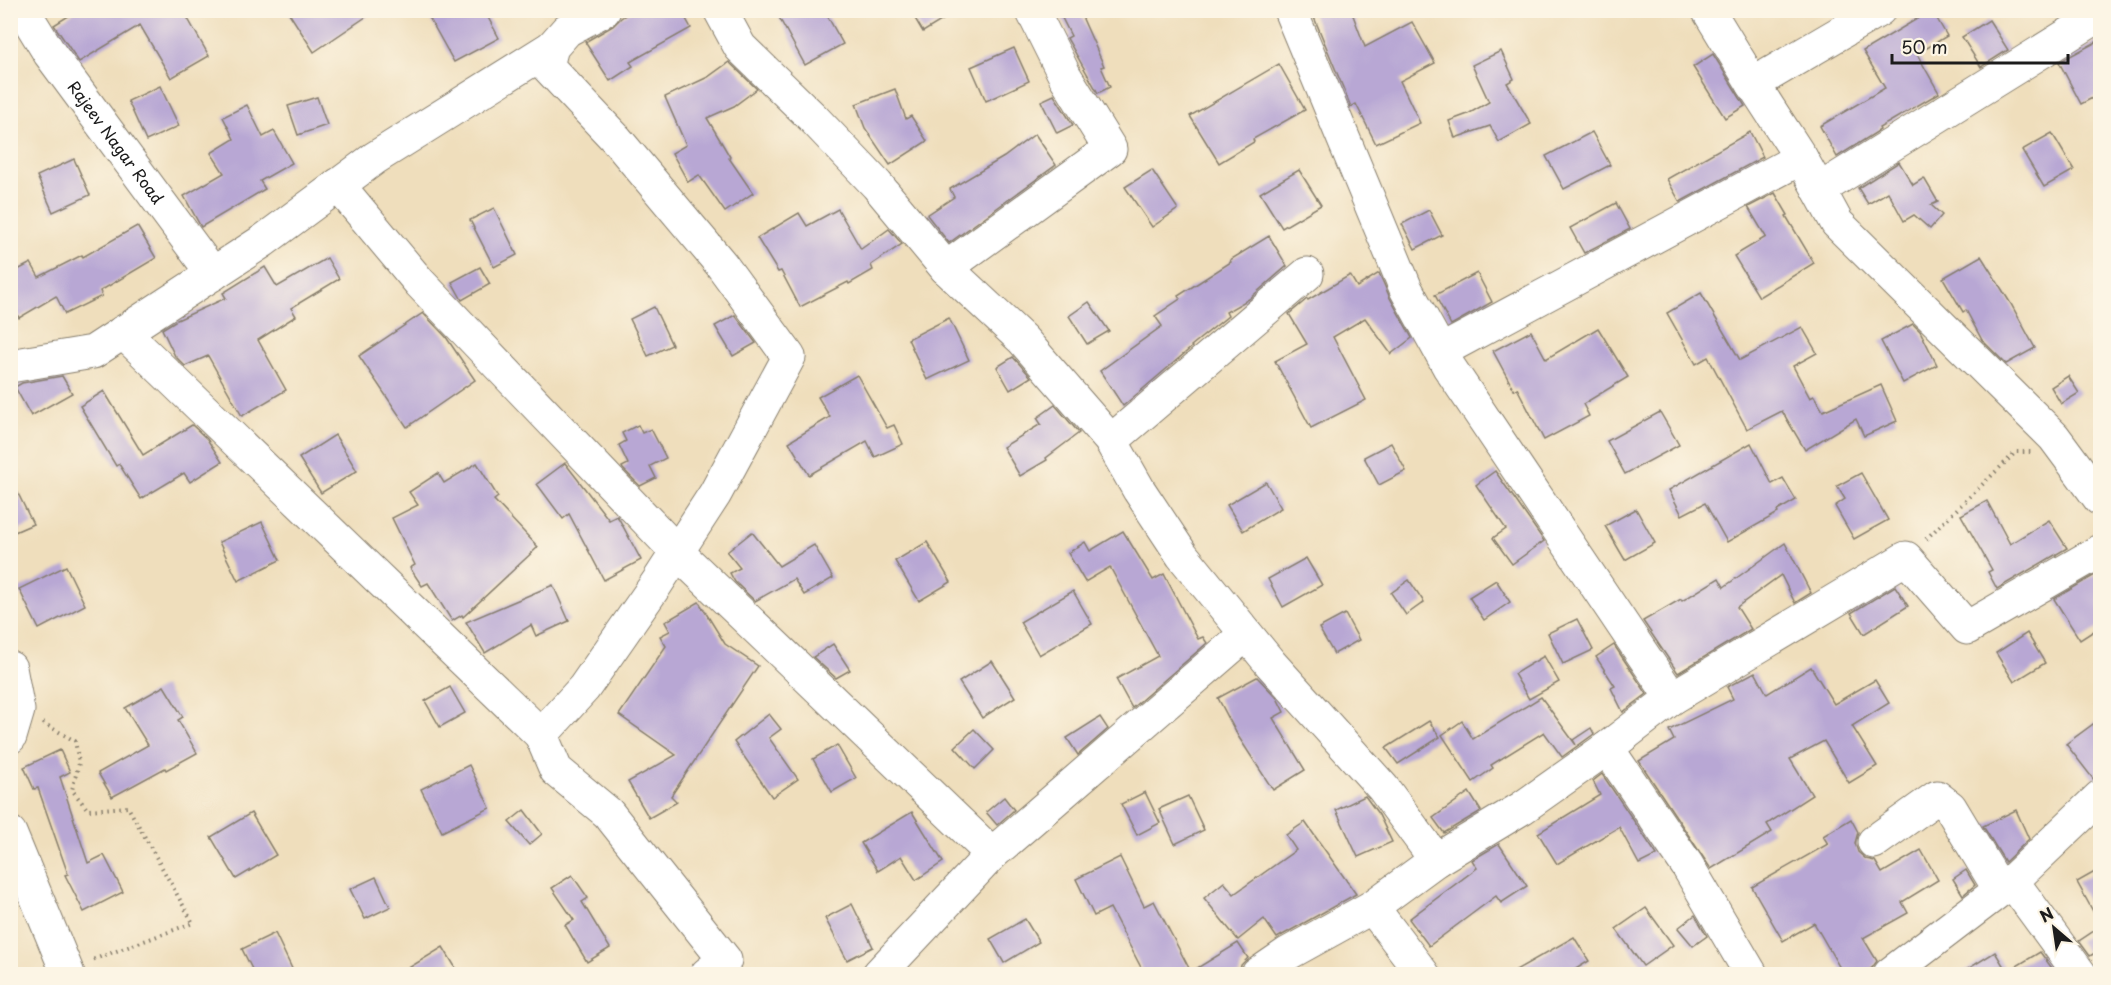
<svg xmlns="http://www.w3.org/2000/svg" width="2111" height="985" font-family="'Playpen Sans',sans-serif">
<rect width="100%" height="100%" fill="#fcf5e5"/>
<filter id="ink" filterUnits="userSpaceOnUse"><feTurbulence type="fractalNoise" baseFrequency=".0167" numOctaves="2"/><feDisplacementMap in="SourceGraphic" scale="12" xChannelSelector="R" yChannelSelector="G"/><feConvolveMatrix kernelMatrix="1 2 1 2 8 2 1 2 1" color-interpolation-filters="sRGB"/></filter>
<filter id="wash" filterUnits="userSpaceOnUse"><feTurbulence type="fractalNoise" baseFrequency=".008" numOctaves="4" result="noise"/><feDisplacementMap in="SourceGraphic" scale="24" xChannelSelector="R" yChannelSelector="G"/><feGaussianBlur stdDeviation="1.35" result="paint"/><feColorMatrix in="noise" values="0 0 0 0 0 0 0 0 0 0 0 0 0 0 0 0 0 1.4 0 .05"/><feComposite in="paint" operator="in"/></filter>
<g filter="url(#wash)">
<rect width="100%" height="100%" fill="#efdebc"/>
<g id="blocks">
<!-- building -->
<g fill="#b8a7d4">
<path d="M78,10h105l26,46 -38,22 -31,-53 -61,37 -25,-37z"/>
<path d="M287,10h89l-62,42z"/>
<path d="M425,10h59l15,28 -45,24z"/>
<path d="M633,10h48l10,18 -61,34 3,4 -23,15 -25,-39 28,-16 8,-8z"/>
<path d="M775,10h49l19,34 -38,21z"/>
<path d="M910,10h49l-36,22z"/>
<path d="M1058,10h21l25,56 -3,1 9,20 -12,6 -31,-55 4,-2z"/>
<path d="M1311,10h40l14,37 47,-25 23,41 -35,18 20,42 -44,21 -20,-40 -5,3z"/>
<path d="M1932,10l15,26 -30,18 22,39 -60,35 1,2 -43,27 -17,-31 65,-38 -22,-37z"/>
<path d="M1989,20l19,30 -27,17 -19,-30z"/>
<path d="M2100,40v54l-19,10 -22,-42z"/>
<path d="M1014,48l15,33 -43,20 -15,-34z"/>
<path d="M1501,51l13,28 -7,4 24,41 -32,18 -9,-16 -35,12 -6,-17 19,-7 21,-12 -17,-37z"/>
<path d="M1713,54l32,52 -20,12 -32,-51z"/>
<path d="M729,62l28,27 -23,17 -27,12 23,39 -1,1 24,35 -28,19 -26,-37 -11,7 -16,-29 14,-8 -21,-48 43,-20z"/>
<path d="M1279,64l26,46 -52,29 1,3 -35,21 -29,-47z"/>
<path d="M160,86l19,40 -33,15 -18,-40z"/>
<path d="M895,89l11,30 5,-3 16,25 -37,24 -25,-37 -9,-24z"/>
<path d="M1054,95l19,30 -16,8 -16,-32z"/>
<path d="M317,97l10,28 -29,10 -10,-29z"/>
<path d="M247,105l16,32 11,-6 18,32 -32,18 5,8 -64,38 -17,-31 40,-23 -13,-20 23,-14 -11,-22z"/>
<path d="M1592,132l18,33 -46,24 -18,-33z"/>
<path d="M1750,132l13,25 -83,45 -13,-23z"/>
<path d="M2052,133l22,37 -30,17 -22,-37z"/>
<path d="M1035,134l21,31 -107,78 -22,-28 27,-18 -4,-8 54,-32z"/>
<path d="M74,159l16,36 -37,17 -16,-36z"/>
<path d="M1899,162l14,23 11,-7 14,24 -7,3 11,10 -12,14 -16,-14 -10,6 -16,-29 -20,12 -10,-16z"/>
<path d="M1152,170l26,39 -26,18 -27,-40z"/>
<path d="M1299,170l22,35 -39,23 -22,-35z"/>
<path d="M1775,193l13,22 -2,1 28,47 -55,34 -25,-41 32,-19 -18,-30z"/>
<path d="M1616,203l14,26 -46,24 -14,-25z"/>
<path d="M494,208l23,47 -23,12 -24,-47z"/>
<path d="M838,209l23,40 28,-20 13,15 -31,21 2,5 -24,14 -1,-2 -48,25 -19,-36 -3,1 -21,-34 42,-25 8,13z"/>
<path d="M1429,210l13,25 -27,14 -13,-25z"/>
<path d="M137,226l19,32 -56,33 2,5 -37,18 -9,-18 -37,22 -9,-15v-29l21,-11 8,14 43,-22 1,2z"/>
<path d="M1269,236l18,30 -38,33 -23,13 2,4 -37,30 1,1 -69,59 -23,-35 62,-45 -7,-10 25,-17 -2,-3 53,-34 -1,-2z"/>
<path d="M1981,256l30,48 24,44 -29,16 -24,-24 -16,-30 -3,2 -20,-34z"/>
<path d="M327,258l12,21 -48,29 5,8 -38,24 28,50 -44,26 -34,-60 -23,10 -10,-10 -13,-27 13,-8 51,-23 -3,-5 42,-26 12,20z"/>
<path d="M480,267l10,17 -28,16 -10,-18z"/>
<path d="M1379,273l11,25 22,40 -21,16 -26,-36 -32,19 33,63 -55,28 -36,-67 32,-17 -18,-30 18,-15 1,1 42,-25 7,12z"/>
<path d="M1477,273l15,29 -41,23 -16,-30z"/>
<path d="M1701,293l39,67 62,-33 15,26 -24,13 17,32 4,-2 9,15 58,-26 16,36 -33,15 -8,-17 -51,31 -23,-39 -35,18 -39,-72 -12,7 -29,-51z"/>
<path d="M1089,302l20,29 -22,13 -18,-28z"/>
<path d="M654,307l18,38 -24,11 -18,-37z"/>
<path d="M423,313l23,24 29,43 -68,47 -48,-71z"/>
<path d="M735,315l21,28 -23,13 -18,-30z"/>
<path d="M949,318l20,42 -42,20 -19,-41z"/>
<path d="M1913,324l7,7 17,34 -34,18 -22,-42z"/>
<path d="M1598,328l30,49 -45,27 6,12 -45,24 -27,-52 -3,2 -21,-39 38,-20 15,28z"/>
<path d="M1013,357l18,20 -21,13 -13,-23z"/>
<path d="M857,375l30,53 7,-3 9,19 -28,13 -8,-16 -58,34 -20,-33 41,-25 -12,-20z"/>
<path d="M62,376l10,17 -41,23 -16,-29 7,-4z"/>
<path d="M2068,376l11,17 -18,11 -10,-17z"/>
<path d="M104,391l39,64 49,-30 15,14 15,23 -32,20 -6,-9 -43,26 -22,-35 -3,2 -36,-60z"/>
<path d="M1055,405l24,28 -33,25 1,2 -27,16 -17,-29 38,-23 -4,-6z"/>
<path d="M1660,412l19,33 -54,29 -18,-33z"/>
<path d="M638,425l4,8 9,-4 15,29 -16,8 6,12 -16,8 -17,-17 -1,-2 6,-3 -9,-19 7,-4 -4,-8z"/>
<path d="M335,435l22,36 -36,22 -22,-35z"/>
<path d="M1391,443l15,28 -27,14 -15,-28z"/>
<path d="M1751,443l21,41 11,-6 13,22 -19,11 1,2 -51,29 -22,-39 -23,12 -13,-25z"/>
<path d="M477,463l21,34 -4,3 44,47 -75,70 -1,-2 -10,6 -24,-38 -6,3 -12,-18 5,-3 -23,-47 26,-13 -9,-13 29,-19 6,10z"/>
<path d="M565,463l44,57 8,-4 2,3 22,41 -37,20 -35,-66 -6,5 -26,-35z"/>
<path d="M1495,471l49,70 -32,23 -19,-26 13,-9 -30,-44z"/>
<path d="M1861,473l27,47 -34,19 -19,-33 10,-7 -8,-13z"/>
<path d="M10,477l23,47 -23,10z"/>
<path d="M1266,482l15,26 -38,23 -16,-26z"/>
<path d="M1987,501l23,43 39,-24 18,28 -70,41 -9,-17 4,-2 -31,-55z"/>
<path d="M1636,509l19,34 -30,17 -20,-34z"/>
<path d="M262,522l18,38 -42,21 -19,-39z"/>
<path d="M1123,531l30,49 11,-6 34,65 5,-2 4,6 -75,65 -16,-29 42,-23 -48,-89 -25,15 -17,-29 17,-11 5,9z"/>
<path d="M752,532l27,34 35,-21 19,33 -29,17 -10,-16 -39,22 -20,-19 -5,-9 10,-5 -13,-16z"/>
<path d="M927,542l24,40 -32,19 -24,-40z"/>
<path d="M1785,543l26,50 -16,10 -14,-28 -44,32 14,22 -73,44 -35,-52 38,-22 1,2 37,-23 5,9z"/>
<path d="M1306,558l16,27 -39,22 -15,-28z"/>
<path d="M66,566l19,39 -46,24 -20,-40z"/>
<path d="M2100,572v55l-20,13 -26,-41z"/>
<path d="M1409,580l15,22 -18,13 -15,-22z"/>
<path d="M1496,580l14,22 -26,18 -15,-23z"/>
<path d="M553,585l16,36 -33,15 -5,-11 -46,28 -19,-31z"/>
<path d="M1895,586l13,20 -44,28 -13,-21z"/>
<path d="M1073,591l19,33 -53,31 -19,-33z"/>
<path d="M699,602l26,42 33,22 -87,130 6,6 -28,16 -21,-36 48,-27 -57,-40 47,-69 -6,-10 10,-5 -5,-9z"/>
<path d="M1345,614l14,26 -25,14 -15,-26z"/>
<path d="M1577,619l16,31 -30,14 -15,-31z"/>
<path d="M2027,633l18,30 -31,19 -18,-29z"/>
<path d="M833,644l17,26 -14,8 -23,-21z"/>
<path d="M1614,645l33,49 -24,18 -12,-24 4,-2 -19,-29z"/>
<path d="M1544,656l15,26 -30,17 -15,-25z"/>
<path d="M992,661l23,36 -33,21 -23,-36z"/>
<path d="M1811,667l23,37 41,-24 14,23 -37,23 25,40 -28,17 -25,-42 -34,18 22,36 -45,29 5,8 -61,37 -72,-108 35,-21 -5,-10 64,-31 -6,-12 28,-15 12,22z"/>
<path d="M1257,677l20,21 7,14 -11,6 32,52 -32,20 -35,-54 -20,-38z"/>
<path d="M164,686l19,31 -5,3 19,33 -31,17 -1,-2 -53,29 -14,-24 50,-28 -23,-37z"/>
<path d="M450,687l15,26 -25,14 -15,-26z"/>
<path d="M1541,697l35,48 -3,-5 18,-12 3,6 -32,23 -18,-25 -53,33 2,3 -20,14 -31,-47 20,-14 11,18z"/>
<path d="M769,714l12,15 -12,9 29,41 -26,18 -38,-55z"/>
<path d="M1100,717l8,12 -30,26 -11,-17z"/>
<path d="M2100,719v60l-6,1 -28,-36z"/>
<path d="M1429,721l11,16 -42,27 -12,-16z"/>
<path d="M974,729l20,21 -19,19 -20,-22z"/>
<path d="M837,745l19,33 -24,14 -19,-33z"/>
<path d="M60,750l10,22 -10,5 28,86 16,-8 19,37 -39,20 -19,-37 3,-1 -30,-86 -4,1 -10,-22z"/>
<path d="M469,765l21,43 -48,24 -21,-43z"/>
<path d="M1602,774l55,81 -18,9 -20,-37 -62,37 -19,-31 62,-38 -7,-14z"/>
<path d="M1145,792l15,31 -23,12 -16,-31z"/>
<path d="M1469,792l12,19 -37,22 -11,-15z"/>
<path d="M1188,796l16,34 -29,14 -16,-35z"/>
<path d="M1365,796l14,19 13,27 -34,15 -22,-47z"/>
<path d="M1004,797l10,13 -17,15 -11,-13z"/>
<path d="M524,810l18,24 -13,11 -20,-23z"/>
<path d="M2016,810l13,29 -24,23 -22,-36z"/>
<path d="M912,812l31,50 -27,18 -15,-24 -23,15 -17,-28z"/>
<path d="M251,813l25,42 -40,24 -25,-42z"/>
<path d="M1851,819l7,13 -3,11 3,9 8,7 9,2 7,12 39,-23 17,30 -36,22 6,11 -45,25 14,23 -5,7 -11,7h-17l-30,-52 -31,18 -31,-54 76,-43 -5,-8z"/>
<path d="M1305,822l51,72 -79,44 -13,-19 -26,21 -34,-42 20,-16 10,12 62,-44 -10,-15z"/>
<path d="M1499,844l28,42 -26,17 -5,-7 -67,50 -20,-27 68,-51 -5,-8z"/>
<path d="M1120,857l24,49 10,-5 37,71 47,-29 10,15 -7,7 -2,10h-94l-35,-67 -16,8 -18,-37z"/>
<path d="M2100,869v55l-23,-42z"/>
<path d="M1966,870l9,15 -12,10 -10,-16z"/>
<path d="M572,875l16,23 -6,4 28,46 -23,14 -22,-37 9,-5 -22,-32z"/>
<path d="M376,877l14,30 -25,12 -15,-30z"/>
<path d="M852,904l21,43 -26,13 -22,-42z"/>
<path d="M1646,908l27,37 -30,21 -27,-37z"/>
<path d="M1695,915l12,21 -14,10 -15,-18z"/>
<path d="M1025,919l14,23 -35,21 -14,-24z"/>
<path d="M2100,927v23l-10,6 -11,-15z"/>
<path d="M275,933l20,42h-40l-13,-26z"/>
<path d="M1574,937l15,24 -23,14h-59z"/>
<path d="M443,947l17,28h-63z"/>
<path d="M1995,952l12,20 33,-20 17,23h-99z"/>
</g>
</g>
</g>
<g filter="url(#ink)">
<use href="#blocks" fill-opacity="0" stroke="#867d6c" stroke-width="1.5"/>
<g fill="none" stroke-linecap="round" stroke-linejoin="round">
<defs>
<g id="minor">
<path id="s1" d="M23,10l27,44 163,220"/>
<path d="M604,10l-37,20 -15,17 -5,19 69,73 105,125 68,93 -74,137 -58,89 -73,105 -43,47 15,35 52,43 117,147 -18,14"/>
<path d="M720,10l20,37 72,70 65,68 69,83 77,72 88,101 28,49 43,65 89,109 112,124 53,72 -64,47 -85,47 -29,20"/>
<path d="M1290,10l116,279 43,78 223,331"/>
<path d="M1708,10l45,74 126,-74"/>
<path d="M1753,84l48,74 18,32 281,-175"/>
<path d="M338,185l82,98 257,269 315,302"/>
<path d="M1819,190l18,33 217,214 46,62"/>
<path d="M946,268l164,-119 -45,-73 -33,-66"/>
<path d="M123,332l418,403"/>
<path d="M1441,351l360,-193"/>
<path d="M10,366l83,-14 170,-111 112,-83 177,-111"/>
<path d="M1111,441l196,-167"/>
<path d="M10,668l8,42 -8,27"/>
<path d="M1607,748l80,117 64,109"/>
<path d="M10,833l58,141"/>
<path d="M1874,842l63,-45 13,10 50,83"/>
<path d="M1436,860l86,-52 85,-60 65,-50 234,-140 61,70 133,-77"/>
<path d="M2012,881l68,93"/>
<path d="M1372,907l51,67"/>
<path d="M879,974l113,-120 254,-220"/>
<path d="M1890,974l122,-93 88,-84"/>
</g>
</defs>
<!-- minor casing -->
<use href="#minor" stroke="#867d6c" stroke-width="35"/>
<!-- path -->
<g stroke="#867d6c" stroke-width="4" stroke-dasharray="1.5 4.5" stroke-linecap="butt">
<path d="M1926,539l90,-87h15"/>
<path d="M43,723l32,18 4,22 -7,27 16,20 40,-3 65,116 -101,37"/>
</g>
<!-- minor -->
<use href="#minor" stroke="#fff" stroke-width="33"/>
</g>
</g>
<g text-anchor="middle" stroke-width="4.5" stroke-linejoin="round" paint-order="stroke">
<!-- street labels -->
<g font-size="16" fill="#1c1c1c" stroke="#fcf5e5">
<text dy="6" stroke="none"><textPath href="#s1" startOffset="162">Rajeev Nagar Road</textPath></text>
</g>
</g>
<!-- margin -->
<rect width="2111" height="985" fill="none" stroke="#fcf5e5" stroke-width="36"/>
<!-- north arrow -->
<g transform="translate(2054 928) rotate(331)" stroke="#fcf5e5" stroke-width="4.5" paint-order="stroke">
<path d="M0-4.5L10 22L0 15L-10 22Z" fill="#1c1c1c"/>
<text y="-9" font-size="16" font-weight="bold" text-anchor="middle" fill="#1c1c1c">N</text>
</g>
<!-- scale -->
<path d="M1892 54v9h176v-9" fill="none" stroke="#1c1c1c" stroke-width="3"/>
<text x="1901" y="54" font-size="18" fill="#1c1c1c" stroke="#fcf5e5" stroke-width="4.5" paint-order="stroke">50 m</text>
</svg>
